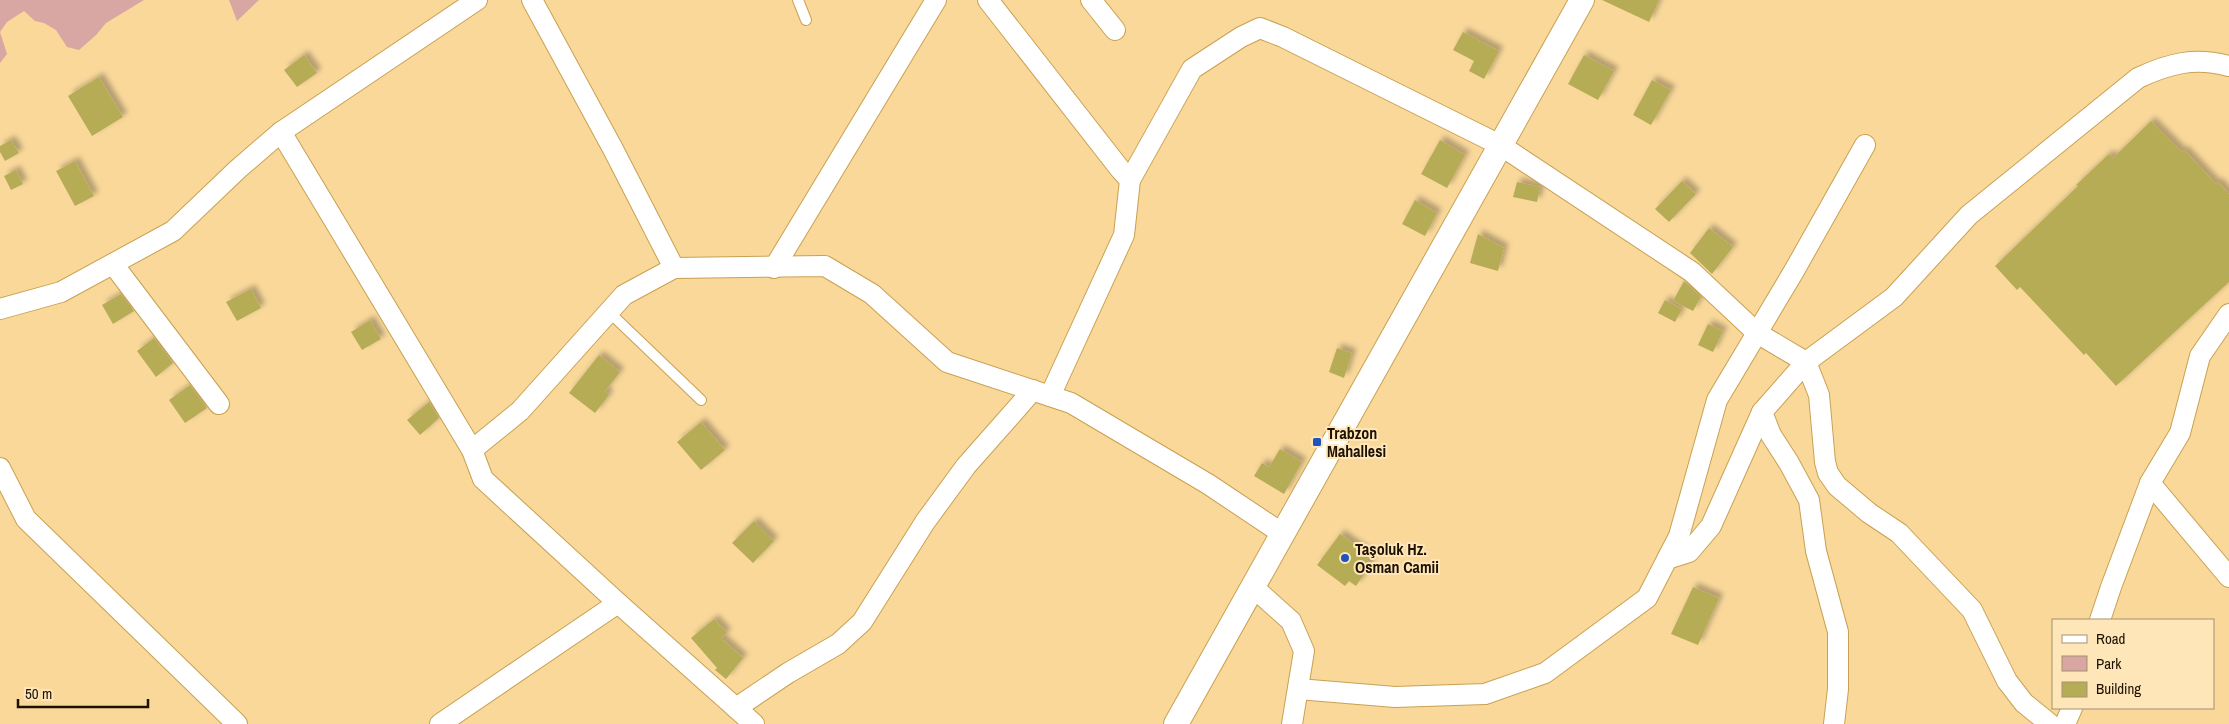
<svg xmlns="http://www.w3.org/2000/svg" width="2229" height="724" font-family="'Archivo Narrow',sans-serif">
<defs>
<filter id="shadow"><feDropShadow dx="4.5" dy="-4.5" stdDeviation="2.5" flood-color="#0004"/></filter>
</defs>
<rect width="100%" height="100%" fill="#f9d89a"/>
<!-- green -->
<g fill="#d8a6a3">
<path d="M0,0h144l-38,23 -10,12 -17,15 -12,-3 -11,-17 -12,-7 -9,-2 -11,-10 -17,11 -7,10 7,22 -7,9z"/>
<path d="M229,0h30l-22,21z"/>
</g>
<!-- building -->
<g fill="#b6ac56" filter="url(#shadow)">
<path d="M1602,0h57l-10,22z"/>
<path d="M1463,32l36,19 -15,28 -15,-8 5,-10 -21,-11z"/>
<path d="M304,55l13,18 -20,14 -13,-17z"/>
<path d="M1584,55l30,16 -16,29 -30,-16z"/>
<path d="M99,77l24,40 -31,19 -24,-40z"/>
<path d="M1652,80l19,10 -20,35 -18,-10z"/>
<path d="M2151,121l31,31 2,-2 32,34 2,-2 11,12v88l-113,104 -30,-33 -2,2 -64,-68 -3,3 -22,-24 83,-80 -2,-1 33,-31 4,4z"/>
<path d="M11,140l8,13 -14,8 -5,-9v-6z"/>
<path d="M1440,140l25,15 -18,33 -26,-14z"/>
<path d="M75,161l19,35 -19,10 -19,-35z"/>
<path d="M16,170l7,14 -12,6 -7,-14z"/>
<path d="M1682,181l14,13 -27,28 -14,-13z"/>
<path d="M1517,182l23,5 -3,15 -24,-5z"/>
<path d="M1415,200l22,13 -12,23 -23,-12z"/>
<path d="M1709,228l24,19 -21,27 -22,-21z"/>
<path d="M1478,234l26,14 -6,23 -28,-8z"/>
<path d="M1684,281l17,16 -8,14 -20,-10z"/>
<path d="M251,289l10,19 -24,13 -11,-19z"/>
<path d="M121,294l13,17 -21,13 -11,-19z"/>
<path d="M1665,300l17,9 -7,13 -17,-9z"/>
<path d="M370,320l11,19 -19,11 -11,-18z"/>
<path d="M1708,324l15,7 -10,21 -15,-7z"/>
<path d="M154,338l19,25 -17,14 -19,-26z"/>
<path d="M1337,348l15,5 -8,25 -15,-6z"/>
<path d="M599,355l21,17 -15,19 4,4 -14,18 -26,-20z"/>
<path d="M190,385l17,23 -22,15 -16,-23z"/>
<path d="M429,402l10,16 -19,17 -13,-15z"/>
<path d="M701,422l24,28 -24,20 -24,-28z"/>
<path d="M1280,449l22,13 -18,32 -30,-18 8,-13 7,4z"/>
<path d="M754,521l20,20 -21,22 -21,-20z"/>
<path d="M1340,534l30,21 -4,5 5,4 -15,22 -7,-5 -4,5 -28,-21z"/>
<path d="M1693,587l26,11 -21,47 -27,-11z"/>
<path d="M714,619l13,14 -6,5 22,20 -17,21 -11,-9 2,-2 -26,-30z"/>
</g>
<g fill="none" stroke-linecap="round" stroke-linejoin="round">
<defs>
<g id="service">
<path d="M798,0l8,20"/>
<path d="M608,311l93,89"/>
</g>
<g id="minor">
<path d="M532,0l81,149 61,119"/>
<path d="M988,0l132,169 10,11"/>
<path d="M1091,0l24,30"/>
<path d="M281,132l191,318 11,29 135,124 136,121"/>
<path d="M113,264l106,140"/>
<path d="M774,268l162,-268"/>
<path d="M0,309l61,-17 112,-61 65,-62 43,-37 196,-132"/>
<path d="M1050,396l74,-161 6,-55 62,-111 49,-32 19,-9 23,9 217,108 192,127 65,61 49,29 13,33 6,67 3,11 9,13 32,27 30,20 73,77 35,71 17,22 26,21"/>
<path d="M1762,412l9,23 18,28 20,37 7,51 22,81v57l-4,35"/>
<path d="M472,450l48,-39 104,-116 50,-27 151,-2 47,28 75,68 124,41 137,81 75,50"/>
<path d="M0,468l26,51 211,205"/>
<path d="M2150,483l79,94"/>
<path d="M1667,559l22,-7 22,-26 51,-114 44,-50 88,-65 75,-82 169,-137c32,-15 57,-21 91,-12"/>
<path d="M1253,587l38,34 13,30 -12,73"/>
<path d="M2100,620l11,-33 39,-104 30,-50 20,-77 29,-42"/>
<path d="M1298,689l97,8 90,-3 60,-21 102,-75 32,-62 38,-136 77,-129 71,-126"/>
<path d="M736,708l52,-35 50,-29 24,-22 63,-100 41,-56 67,-76"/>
<path d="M440,724l178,-121"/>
<path d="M2065,724l7,-16"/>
</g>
<path id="tertiary" d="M1176,724l406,-724"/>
</defs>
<!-- service casing -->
<use href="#service" stroke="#c9a152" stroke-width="12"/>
<!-- minor casing -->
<use href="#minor" stroke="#c9a152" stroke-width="22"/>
<!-- tertiary casing -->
<use href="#tertiary" stroke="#c9a152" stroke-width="26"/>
<!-- service -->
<use href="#service" stroke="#fff" stroke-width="10"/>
<!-- minor -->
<use href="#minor" stroke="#fff" stroke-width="20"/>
<!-- tertiary -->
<use href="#tertiary" stroke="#fff" stroke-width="24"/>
</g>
<!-- markers -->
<g fill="#2053c0" stroke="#ffe6b9" stroke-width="2">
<rect x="1312" y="437" width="10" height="10" rx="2.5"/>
<circle cx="1345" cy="558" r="5"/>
</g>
<g text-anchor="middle" stroke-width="4" stroke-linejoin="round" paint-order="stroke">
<!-- poi labels -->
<g font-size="16" font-weight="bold" fill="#1d1100" stroke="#ffe6b9" text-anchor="start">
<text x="1327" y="439">Trabzon<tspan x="1327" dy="18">Mahallesi</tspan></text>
<text x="1355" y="555">Taşoluk Hz.<tspan x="1355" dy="18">Osman Camii</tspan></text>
</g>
</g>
<!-- legend -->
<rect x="2052" y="619" width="162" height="90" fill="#ffe6b9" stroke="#a5916f"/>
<rect x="2062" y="635" width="25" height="8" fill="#ffffff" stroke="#a5916f"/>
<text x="2096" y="644" font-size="15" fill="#1d1100">Road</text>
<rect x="2062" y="656" width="25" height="15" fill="#d8a6a3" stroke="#a5916f"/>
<text x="2096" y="669" font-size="15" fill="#1d1100">Park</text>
<rect x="2062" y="682" width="25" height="15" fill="#b6ac56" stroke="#a5916f"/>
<text x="2096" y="694" font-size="15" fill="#1d1100">Building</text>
<!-- scale -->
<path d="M18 699v8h130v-8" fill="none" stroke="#1d1100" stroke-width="2.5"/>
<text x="25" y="699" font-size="15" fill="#1d1100" stroke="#ffe6b9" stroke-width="4" paint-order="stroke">50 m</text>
</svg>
